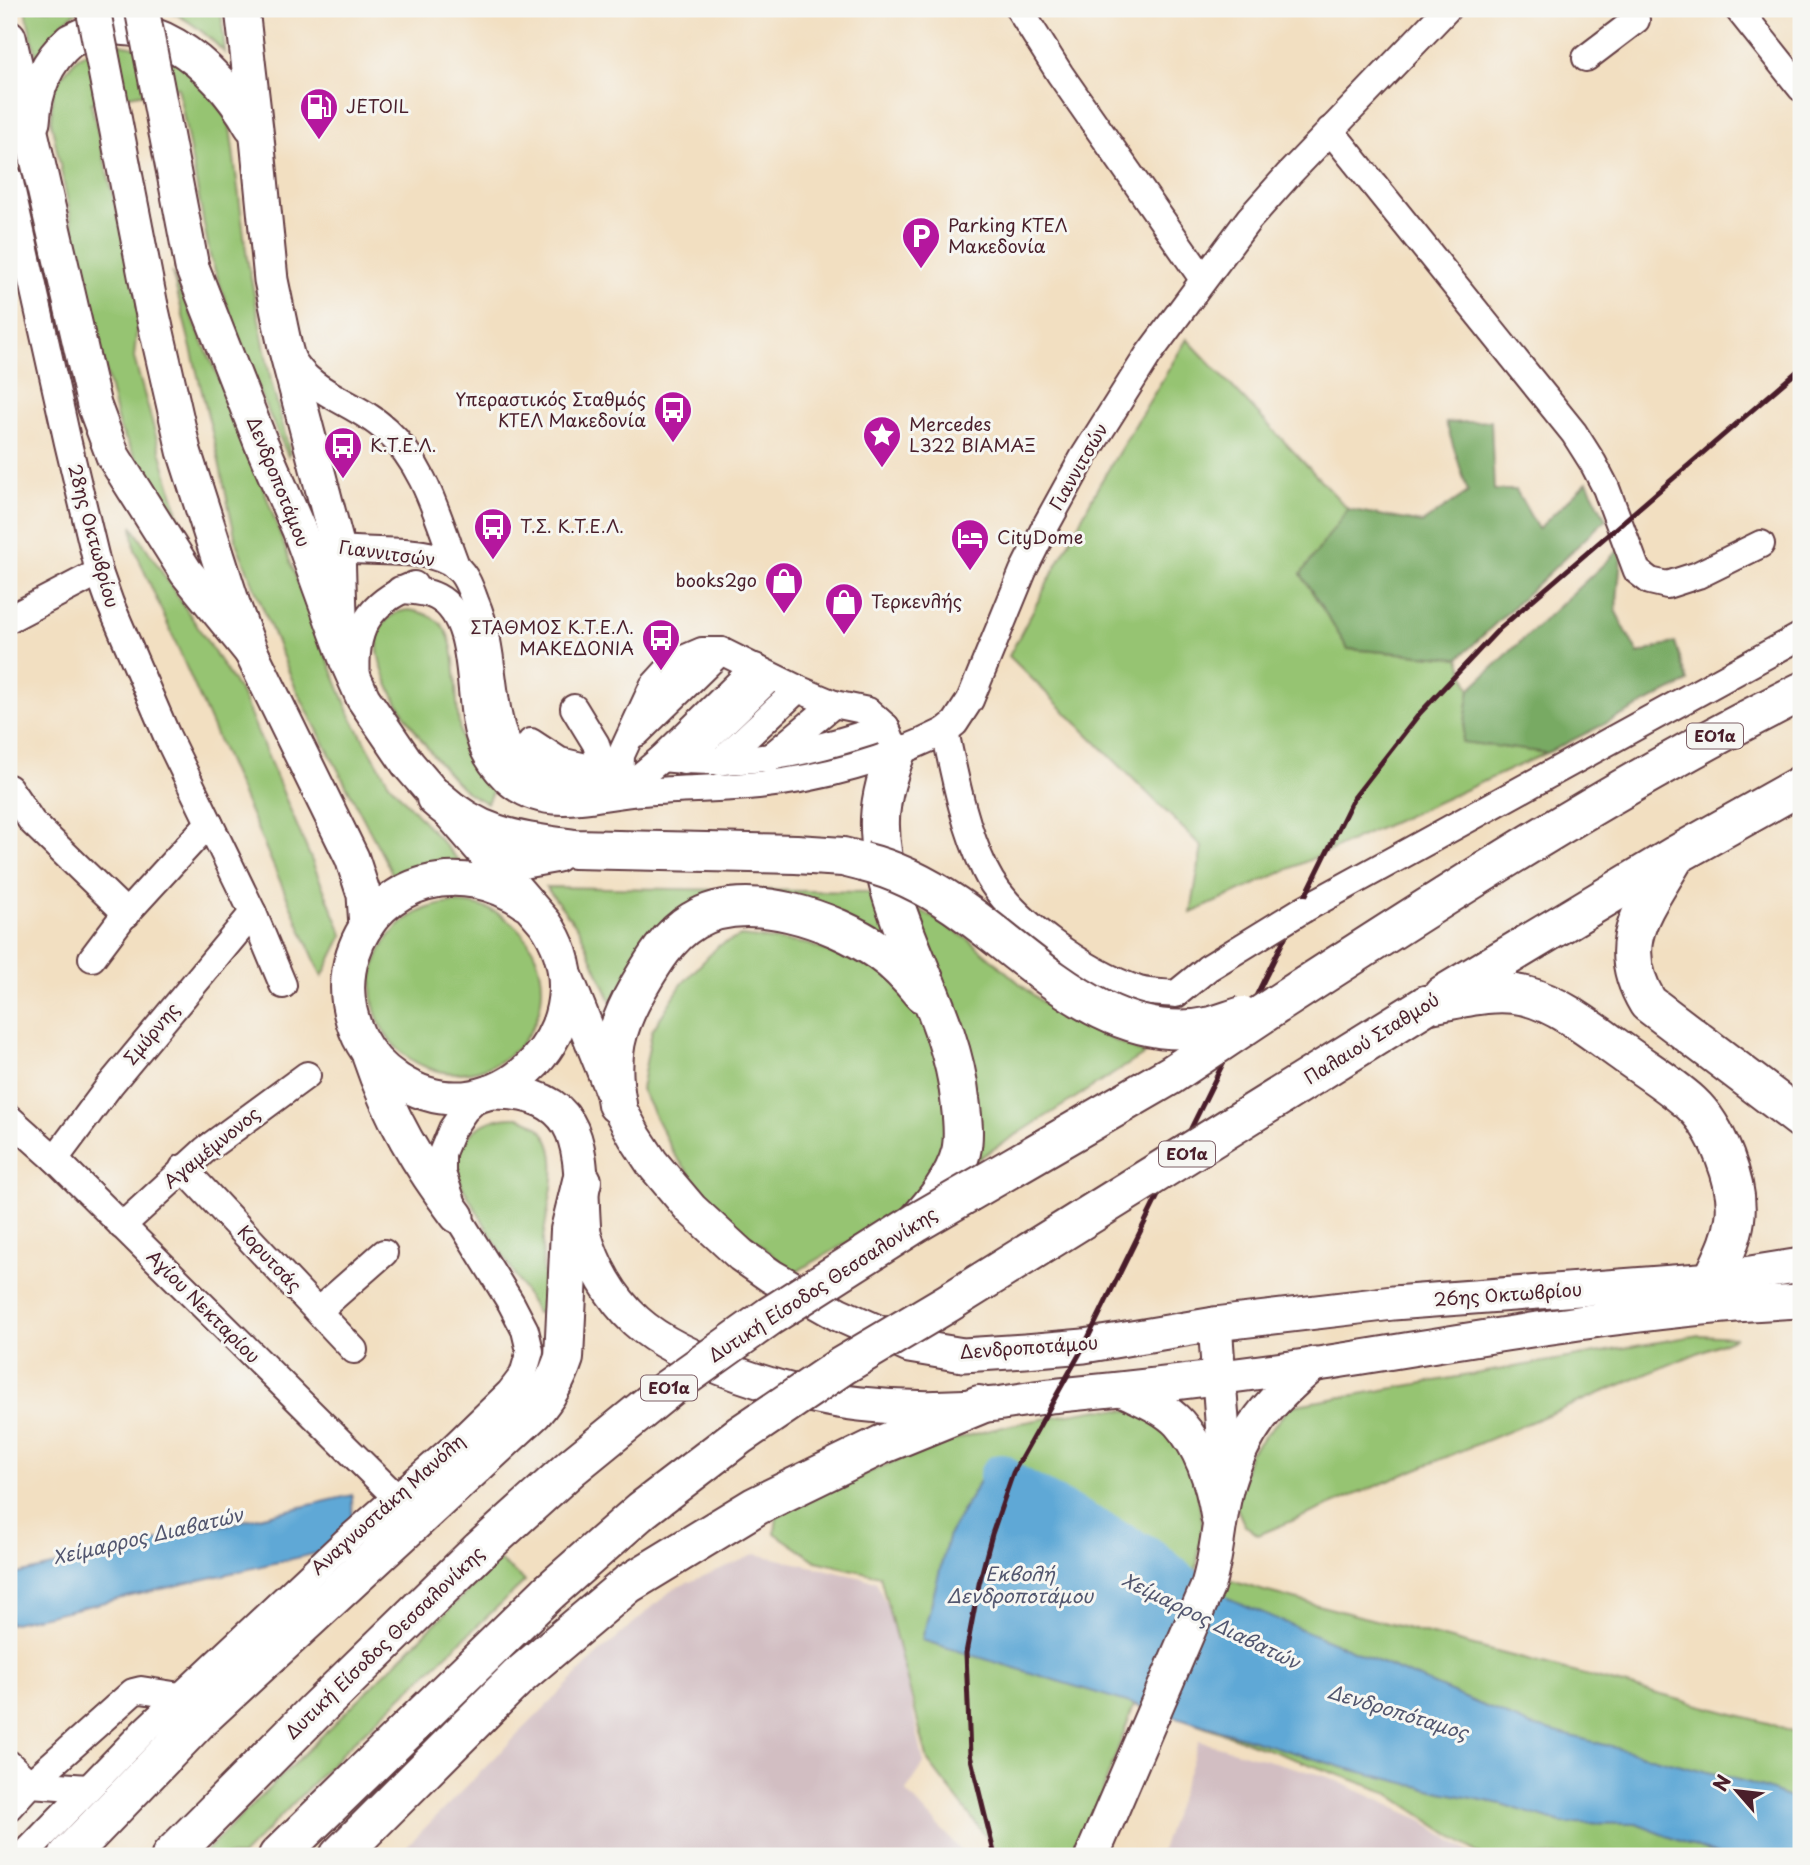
<svg xmlns="http://www.w3.org/2000/svg" width="1810" height="1865" font-family="'Playpen Sans',sans-serif">
<rect width="100%" height="100%" fill="#f6f6f2"/>
<filter id="ink" filterUnits="userSpaceOnUse"><feTurbulence type="fractalNoise" baseFrequency=".0143" numOctaves="2"/><feDisplacementMap in="SourceGraphic" scale="14" xChannelSelector="R" yChannelSelector="G"/><feConvolveMatrix kernelMatrix="1 2 1 2 8 2 1 2 1" color-interpolation-filters="sRGB"/></filter>
<filter id="wash" filterUnits="userSpaceOnUse"><feTurbulence type="fractalNoise" baseFrequency=".00686" numOctaves="4" result="noise"/><feDisplacementMap in="SourceGraphic" scale="28" xChannelSelector="R" yChannelSelector="G"/><feGaussianBlur stdDeviation="1.57" result="paint"/><feColorMatrix in="noise" values="0 0 0 0 0 0 0 0 0 0 0 0 0 0 0 0 0 1.4 0 .05"/><feComposite in="paint" operator="in"/></filter>
<g filter="url(#wash)">
<rect width="100%" height="100%" fill="#f2dfc1"/>
<!-- industrial -->
<g fill="#d2bec2">
<path d="M756,1554l120,27 19,44 29,139 -18,27 60,65h-569l201,-202 75,-65z"/>
<path d="M1199,1741l129,36 94,43 52,36h-315z"/>
</g>
<!-- green -->
<g fill="#96c472" stroke="#70724e" stroke-width="2">
<path d="M25,9h59c-22,7 -35,32 -47,50z"/>
<path d="M165,9h56l4,44c-18,-19 -36,-34 -60,-44z"/>
<path d="M105,41l71,14 49,60 5,12 17,131 24,123 19,72 -2,3 -36,-80 -42,-120 -32,-169 -87,16 48,202 -5,53 50,177 -32,-47 -33,-61 -40,-170 -28,-136 2,-29 7,-14 17,-20z"/>
<path d="M172,272l74,168 62,171 43,106 38,66 72,80 -25,4 -39,16 -101,-194 -59,-144 -21,-97z"/>
<path d="M1187,339l161,170 -47,65 47,75 111,9 11,31 -8,53 85,11 -356,160 11,-66 -193,-191 90,-171z"/>
<path d="M132,526l110,169 101,240 -21,42 -187,-427z"/>
<path d="M409,610c14,2 29,7 37,21 14,25 7,84 17,114 6,17 18,31 30,45l-6,13c-7,-3 -13,-6 -19,-10 -30,-25 -116,-135 -83,-171 7,-8 13,-11 24,-12z"/>
<path d="M546,887l322,5 49,16 52,32 69,59 33,22 74,33 -212,133 -25,21 -114,65 -77,-65 -43,-54 -33,-65 11,-58 30,-47 36,-38 23,-10 67,8 73,27 21,-23 -177,-49 -109,114 -36,-82z"/>
<circle cx="457" cy="988" r="85"/>
<path d="M518,1117c57,15 29,84 25,123 -2,25 1,47 3,71l-9,2 -75,-127c-18,-40 17,-71 56,-69z"/>
<path d="M1699,1335l37,2 -478,198 -14,-11 -8,-18 13,-52 42,-48z"/>
<path d="M1099,1409l36,2 25,10 33,46 10,58 -7,45 68,21 504,132 33,13v120h-319l-96,-64 -202,-73 -50,-14 -34,93 -27,58h-72l-73,-95 -48,-185 -64,-15 -41,-28 2,-17c46,-23 93,-46 141,-64 58,-22 120,-33 181,-43z"/>
<path d="M499,1560l26,21 -179,168 -104,107h-41z"/>
</g>
<!-- forest -->
<g fill="#78aa64" stroke="#616448" stroke-width="2">
<path d="M1491,421l3,69h22l22,39 49,-47 19,37 -147,139 -111,-9 -47,-75 47,-65 74,14 46,-31 -22,-69z"/>
<path d="M1622,547l-6,65 22,42 37,-12 13,40 -141,71 -85,-11 8,-53z"/>
</g>
<!-- water -->
<g fill="#5fa8d6" stroke="#546480" stroke-width="2">
<path d="M987,1469l134,84 408,172 221,58 51,19v54h-82l-83,-32 -75,-1 -60,-19 -60,-12 -96,-24 -423,-128 27,-106z"/>
<path d="M352,1495l1,50 -344,79v-48z"/>
</g>
<g fill="none" stroke-linecap="round" stroke-linejoin="round">
<!-- river -->
<path stroke="#5fa8d6" stroke-width="44" d="M1001,1476l7,7 143,78 57,47"/>
</g>
</g>
<g filter="url(#ink)">
<g fill="none" stroke-linecap="round" stroke-linejoin="round">
<defs>
<g id="minor">
<path d="M1019,9l41,65 143,205"/>
<path d="M1738,9l63,79"/>
<path d="M1586,58l50,-38"/>
<path d="M1330,130l244,303 19,30 13,25 31,83 13,10 17,4 31,-10 63,-31"/>
<path d="M9,178l59,265 31,129 11,31 57,133 86,177 30,72"/>
<path d="M290,355c20,40 65,46 96,75 40,36 52,90 71,138"/>
<path d="M338,548c33,7 92,-4 119,20 9,7 14,22 18,33 36,83 -9,178 119,190"/>
<path d="M400,590c13,1 26,1 37,7 42,22 29,102 43,142 4,15 14,29 25,40 40,38 89,16 136,13 39,-3 78,-3 117,-7 63,-6 130,-25 187,-54l10,-8 15,-23 53,-129 22,-44 38,-69 65,-103 101,-136 40,-45 158,-165"/>
<path d="M9,619l90,-47"/>
<path d="M357,679c-4,-49 11,-76 57,-94"/>
<path d="M574,708l22,36 7,27 17,22"/>
<path d="M945,731c10,47 19,95 40,139 23,49 103,103 154,120 11,3 25,3 37,4l32,-26"/>
<path d="M637,733l84,-82"/>
<path d="M531,742l29,19 43,10"/>
<path d="M662,758c81,10 147,-5 224,-31"/>
<path d="M768,759l66,-55"/>
<path d="M684,761l85,-82"/>
<path d="M720,762l78,-73"/>
<path d="M9,788l23,34 95,92"/>
<path d="M620,793l1,-38 32,-69 21,-23 28,-12h19l77,38 36,15 34,7 18,16 10,25"/>
<path d="M620,793l42,-35 93,-91"/>
<path d="M1304,909l497,-273"/>
<path d="M92,958l30,-40 87,-95"/>
<path d="M9,1118l46,41 341,338"/>
<path d="M55,1159l55,-74 143,-172"/>
<path d="M183,1168l171,182"/>
<path d="M122,1226l83,-76 102,-75"/>
<path d="M318,1311l66,-58"/>
<path d="M9,1764l21,20 103,-92 8,-2 39,6"/>
<path d="M9,1807l21,-23 58,4"/>
<path d="M23,1856l121,-125 202,-190 103,-90 61,-59 13,-17 7,-24 -5,-21 -14,-27 -54,-87 -15,-43v-20l10,-24 13,-19 17,-16"/>
</g>
<g id="major">
<path d="M242,9l15,129 14,142 14,67 53,201 2,68"/>
<path d="M9,37l85,368 19,51 73,116 65,80"/>
<path d="M33,122c2,-32 12,-60 37,-81 73,-41 147,24 181,85"/>
<path d="M192,267l69,176 38,87 48,132 16,36 45,66 137,159c68,98 -47,222 -147,157 -17,-11 -30,-25 -39,-43 -12,-26 -15,-55 -6,-83 25,-76 110,-96 173,-51"/>
<path d="M151,306l33,145 49,153 18,48 101,206 12,37 2,32"/>
<path d="M565,974l52,130 18,33 17,26 39,46 50,46 30,21 67,38 71,32 54,9 62,-4 59,-5 131,-22 178,-21 320,-24 88,-14"/>
<path d="M369,1056c20,60 50,110 88,160"/>
<path d="M491,1092c102,-1 87,68 93,141 9,33 27,65 52,88 45,41 163,77 224,83 45,5 91,5 136,0 21,-3 43,-7 64,-9 84,-8 168,-18 252,-30 162,-25 325,-57 489,-64"/>
<path d="M1215,1324l11,151"/>
<path d="M1124,1390c18,9 41,18 55,33 23,26 34,62 39,95"/>
<path d="M1092,1856l115,-268c11,-33 11,-68 20,-102 17,-57 42,-84 87,-122"/>
</g>
<g id="highway">
<path d="M896,752c-8,22 -15,43 -16,67 -3,93 71,186 80,280 2,16 5,36 1,53 -7,27 -27,51 -45,71"/>
<path d="M436,798c44,40 81,43 138,51l222,5 47,3 20,5"/>
<path d="M1674,858c-30,52 -62,85 -26,145l153,116"/>
<path d="M496,867l20,-7 39,-7"/>
<path d="M1443,995l233,-140 125,-70"/>
<path d="M1276,1005c171,-111 343,-222 525,-313"/>
<path d="M1426,1005c32,-6 68,-17 100,-9 35,9 68,36 96,56 23,17 48,32 69,51 26,24 49,81 44,116 -3,22 -13,40 -22,60"/>
<path d="M617,1104c-9,-48 -2,-76 22,-118 14,-24 30,-51 54,-65 52,-33 141,-1 187,31 16,11 30,26 42,41"/>
<path d="M68,1856l132,-137 333,-307c15,-17 24,-33 31,-54l6,-128 12,-49"/>
<path d="M171,1856l142,-143 167,-163"/>
<path d="M278,1856l271,-264"/>
<path d="M339,1856l179,-179 110,-93 128,-78 125,-61 98,-40"/>
</g>
</defs>
<!-- minor casing -->
<use href="#minor" stroke="#633c42" stroke-width="30"/>
<!-- major casing -->
<use href="#major" stroke="#633c42" stroke-width="37"/>
<!-- highway casing -->
<use href="#highway" stroke="#633c42" stroke-width="42"/>
<!-- minor -->
<use href="#minor" stroke="#fff" stroke-width="26"/>
<!-- major -->
<use href="#major" stroke="#fff" stroke-width="33"/>
<!-- highway -->
<use href="#highway" stroke="#fff" stroke-width="38"/>
<!-- rail -->
<path stroke="#4a1f2b" stroke-width="5" d="M995,1856l-25,-101 -4,-102 13,-69 13,-50 21,-61 71,-127 269,-547 67,-86 79,-84 302,-261"/>
<defs>
<path id="minor-bridge" d="M1208,968l96,-59"/>
<g id="major-bridge">
<path d="M93,9l58,297"/>
<path d="M142,9l50,258"/>
</g>
<g id="highway-bridge">
<path d="M863,862c33,8 64,24 92,43 76,52 154,144 257,121 11,-3 21,-7 31,-10"/>
<path d="M480,1550l92,-83 97,-79 101,-72 146,-93 255,-148 105,-70"/>
<path d="M549,1592l93,-82 98,-75 102,-69 106,-63 478,-298"/>
</g>
</defs>
<!-- minor-bridge casing -->
<use href="#minor-bridge" stroke="#633c42" stroke-width="30" stroke-linecap="butt"/>
<!-- major-bridge casing -->
<use href="#major-bridge" stroke="#633c42" stroke-width="37" stroke-linecap="butt"/>
<!-- highway-bridge casing -->
<use href="#highway-bridge" stroke="#633c42" stroke-width="42" stroke-linecap="butt"/>
<!-- minor-bridge -->
<use href="#minor-bridge" stroke="#fff" stroke-width="26"/>
<!-- major-bridge -->
<use href="#major-bridge" stroke="#fff" stroke-width="33"/>
<!-- highway-bridge -->
<use href="#highway-bridge" stroke="#fff" stroke-width="38"/>
</g>
</g>
<!-- icons -->
<defs>
<symbol id="fuel-pin" viewBox="-11 -11 22 30"><path d="M0 17L-7.5 6A9.5 9.5 0 1 1 7.5 6Z" fill="#b5179e" stroke="#f6f6f2"/><path d="M-5.5-6h7V0h2V4h1.3V-2.5L3-4.5l.8-.8L6-3V5H2.5V1h-1V6h-7ZM-4.2-4.7v3.2H.2V-4.7Z" fill="#fff"/></symbol>
<symbol id="parking-pin" viewBox="-11 -11 22 30"><path d="M0 17L-7.5 6A9.5 9.5 0 1 1 7.5 6Z" fill="#b5179e" stroke="#f6f6f2"/><path d="M-3.5-5.5H1a3.5 3.5 0 0 1 0 7H-1V5.5H-3.5ZM-1-3.4V-.6H.8a1.4 1.4 0 0 0 0-2.8Z" fill="#fff"/></symbol>
<symbol id="bus-pin" viewBox="-11 -11 22 30"><path d="M0 17L-7.5 6A9.5 9.5 0 1 1 7.5 6Z" fill="#b5179e" stroke="#f6f6f2"/><path d="M-5-6H5V4H4V6H2V4H-2V6H-4V4H-5ZM-3.5-4V0h7V-4ZM-3.5 1.2v1.5H-2V1.2ZM2 1.2v1.5H3.5V1.2Z" fill="#fff"/></symbol>
<symbol id="sight-pin" viewBox="-11 -11 22 30"><path d="M0 17L-7.5 6A9.5 9.5 0 1 1 7.5 6Z" fill="#b5179e" stroke="#f6f6f2"/><path d="M0-6L1.8-2.2L6-1.7L2.9 1.2L3.7 5.4L0 3.3L-3.7 5.4L-2.9 1.2L-6-1.7L-1.8-2.2Z" fill="#fff"/></symbol>
<symbol id="hotel-pin" viewBox="-11 -11 22 30"><path d="M0 17L-7.5 6A9.5 9.5 0 1 1 7.5 6Z" fill="#b5179e" stroke="#f6f6f2"/><path d="M-6-4.5h1.5V1H6V5H4.5V3h-9V5H-6ZM-4 0a1.8 1.8 0 1 1 3.6 0ZM.5 0V-2.5h3Q6-2.5 6 0Z" fill="#fff"/></symbol>
<symbol id="shop-pin" viewBox="-11 -11 22 30"><path d="M0 17L-7.5 6A9.5 9.5 0 1 1 7.5 6Z" fill="#b5179e" stroke="#f6f6f2"/><path d="M-5-2.5h2.3a2.7 3.5 0 0 1 5.4 0H5L5.5 6h-11ZM-1.5-2.5h3a1.5 2.3 0 0 0-3 0Z" fill="#fff"/></symbol>
</defs>
<g fill-rule="evenodd">
<use href="#fuel-pin" x="297" y="85" width="44" height="60"/>
<use href="#parking-pin" x="899" y="214" width="44" height="60"/>
<use href="#bus-pin" x="651" y="388" width="44" height="60"/>
<use href="#sight-pin" x="860" y="413" width="44" height="60"/>
<use href="#bus-pin" x="321" y="424" width="44" height="60"/>
<use href="#bus-pin" x="471" y="505" width="44" height="60"/>
<use href="#hotel-pin" x="948" y="516" width="44" height="60"/>
<use href="#shop-pin" x="762" y="559" width="44" height="60"/>
<use href="#shop-pin" x="822" y="580" width="44" height="60"/>
<use href="#bus-pin" x="639" y="616" width="44" height="60"/>
</g>
<g text-anchor="middle" stroke-width="6" stroke-linejoin="round" paint-order="stroke">
<!-- shield labels -->
<g fill="#f6f6f2" stroke="#7e6067" stroke-width="2">
<rect x="1687" y="723.5" width="56" height="25" rx="5"/>
<rect x="1159" y="1141.5" width="56" height="25" rx="5"/>
<rect x="641" y="1375.5" width="56" height="25" rx="5"/>
</g>
<g font-size="16" font-weight="bold" fill="#4a1f2b">
<text x="1715" y="742">ΕΟ1α</text>
<text x="1187" y="1160">ΕΟ1α</text>
<text x="669" y="1394">ΕΟ1α</text>
</g>
<!-- poi labels -->
<g font-size="18" fill="#4a1f2b" stroke="#f6f6f2" text-anchor="start">
<text x="346" y="113">JETOIL</text>
<text x="948" y="232">Parking ΚΤΕΛ<tspan x="948" dy="21">Μακεδονία</tspan></text>
<text x="646" y="406" text-anchor="end">Υπεραστικός Σταθμός<tspan x="646" dy="21">ΚΤΕΛ Μακεδονία</tspan></text>
<text x="909" y="431">Mercedes<tspan x="909" dy="21">L322 ΒΙΑΜΑΞ</tspan></text>
<text x="370" y="452">Κ.Τ.Ε.Λ.</text>
<text x="520" y="533">Τ.Σ. Κ.Τ.Ε.Λ.</text>
<text x="997" y="544">CityDome</text>
<text x="757" y="587" text-anchor="end">books2go</text>
<text x="871" y="608">Τερκενλής</text>
<text x="634" y="634" text-anchor="end">ΣΤΑΘΜΟΣ Κ.Τ.Ε.Λ.<tspan x="634" dy="21">ΜΑΚΕΔΟΝΙΑ</tspan></text>
</g>
<!-- street labels -->
<g font-size="18" fill="#4a1f2b" stroke="#f6f6f2">
<text transform="translate(1079 467) rotate(-60)" y="6">Γιαννιτσών</text>
<text transform="translate(278 482) rotate(68)" y="6">Δενδροποτάμου</text>
<text transform="translate(93 536) rotate(75)" y="6">28ης Οκτωβρίου</text>
<text transform="translate(387 554) rotate(8)" y="6">Γιαννιτσών</text>
<text transform="translate(152 1034) rotate(-50)" y="6">Σμύρνης</text>
<text transform="translate(1372 1039) rotate(-32)" y="6">Παλαιού Σταθμού</text>
<text transform="translate(212 1148) rotate(-39)" y="6">Αγαμέμνονος</text>
<text transform="translate(269 1259) rotate(47)" y="6">Κορυτσάς</text>
<text transform="translate(823 1285) rotate(-33)" y="6">Δυτική Είσοδος Θεσσαλονίκης</text>
<text transform="translate(1508 1295) rotate(-4)" y="6">26ης Οκτωβρίου</text>
<text transform="translate(203 1307) rotate(45)" y="6">Αγίου Νεκταρίου</text>
<text transform="translate(1029 1348) rotate(-4)" y="6">Δενδροποτάμου</text>
<text transform="translate(388 1505) rotate(-42)" y="6">Αναγνωστάκη Μανόλη</text>
<text transform="translate(385 1643) rotate(-44)" y="6">Δυτική Είσοδος Θεσσαλονίκης</text>
</g>
<!-- water labels -->
<g font-size="19" font-style="italic" fill="#52566f" stroke="#f6f6f2">
<text transform="translate(148 1536) rotate(-13)" y="7">Χείμαρρος Διαβατών</text>
<text x="1020" y="1581">Εκβολή<tspan x="1020" dy="22">Δενδροποτάμου</tspan></text>
<text transform="translate(1211 1621) rotate(26)" y="7">Χείμαρρος Διαβατών</text>
<text transform="translate(1398 1712) rotate(17)" y="7">Δενδροπόταμος</text>
</g>
</g>
<!-- margin -->
<rect width="1810" height="1865" fill="none" stroke="#f6f6f2" stroke-width="35"/>
<!-- north arrow -->
<g transform="translate(1737 1791) rotate(298)" stroke="#f6f6f2" stroke-width="5" paint-order="stroke">
<path d="M0-5L12 26L0 18L-12 26Z" fill="#4a1f2b"/>
<text y="-10" font-size="19" font-weight="bold" text-anchor="middle" fill="#4a1f2b">N</text>
</g>
</svg>
